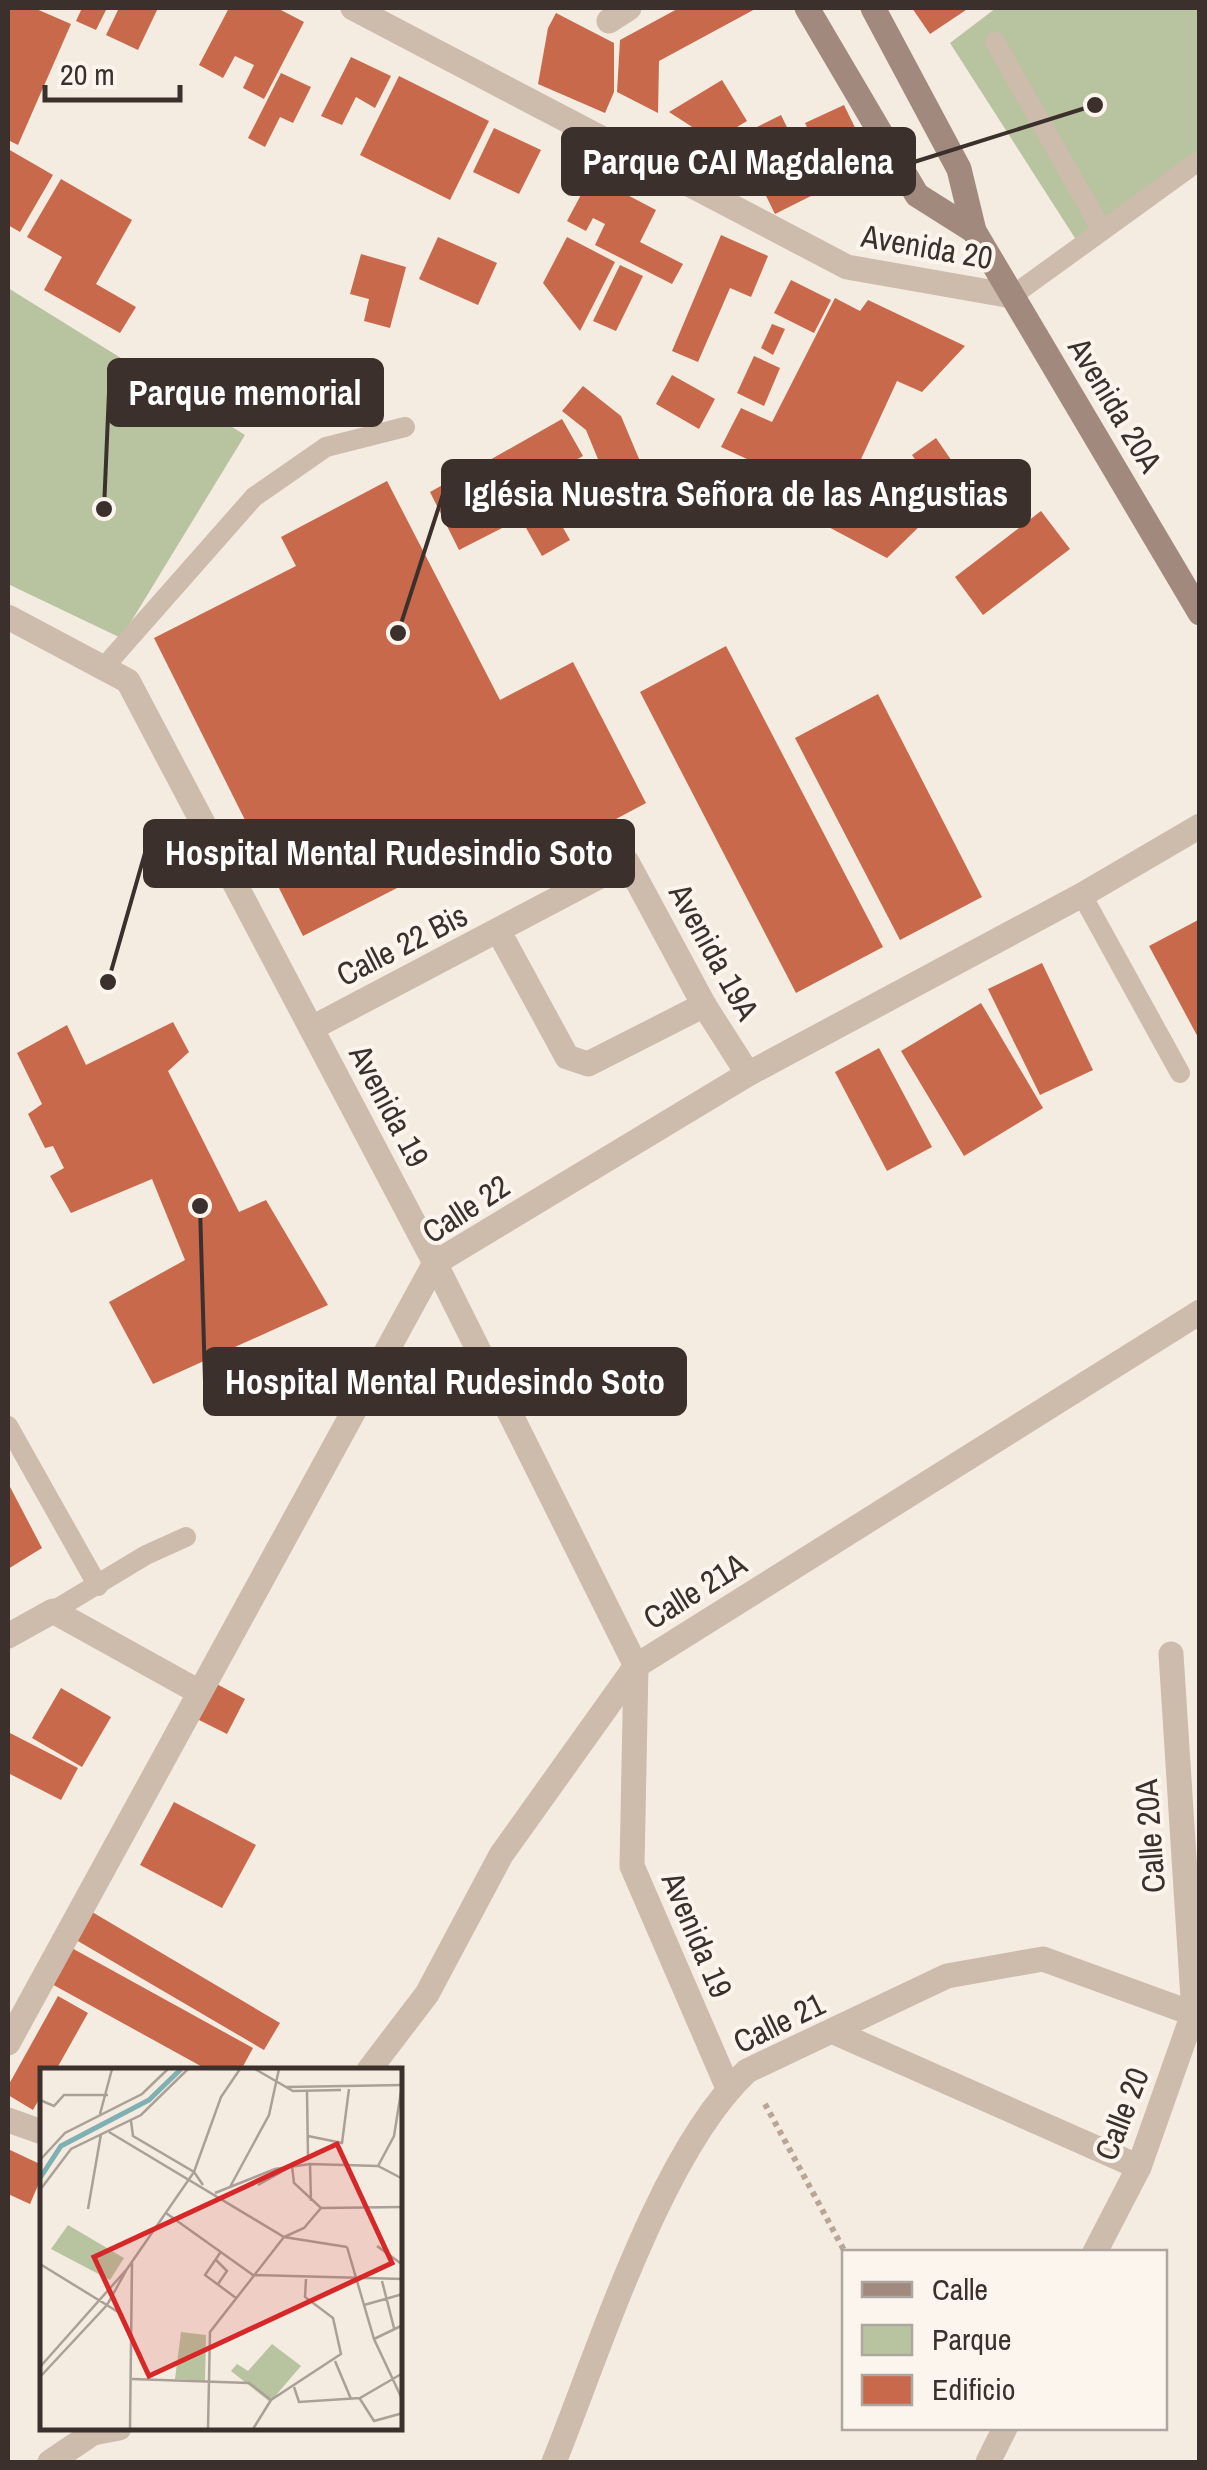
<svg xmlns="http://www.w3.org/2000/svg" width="1207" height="2470" font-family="'Archivo Narrow',sans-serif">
<rect width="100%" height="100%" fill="#f4ebe1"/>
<!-- green -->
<g fill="#b8c4a0">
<path d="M996,8h203v160l-117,81 -132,-206z"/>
<path d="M8,288l237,147 -124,203 -113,-54z"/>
</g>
<!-- building -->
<g fill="#c8694b">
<path d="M8,8h26l37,16 -53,121 -10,-5z"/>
<path d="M82,8h25l-11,22 -20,-9z"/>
<path d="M119,8h39l-20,42 -32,-15z"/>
<path d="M229,8h48l27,14 -40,77 -21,-11 11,-23 -19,-9 -12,22 -24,-13z"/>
<path d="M679,8h78l-98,53 -1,52 -41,-21 3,-52z"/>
<path d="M912,8h57l-39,26z"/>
<path d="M556,13l58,30v49l-9,21 -67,-29 10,-56z"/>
<path d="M351,57l40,19 -16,32 -19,-11 -14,28 -21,-9z"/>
<path d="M281,73l30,14 -18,36 -13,-6 -15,30 -17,-9z"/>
<path d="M399,76l90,45 -39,79 -90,-45z"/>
<path d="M722,80l25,41 -33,20 -45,-29z"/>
<path d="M844,105l19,39 -39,18 -19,-39z"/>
<path d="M781,115l38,77 -44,22 -38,-77z"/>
<path d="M494,128l47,22 -22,44 -46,-22z"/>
<path d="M8,149l45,26 -33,57 -12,-7z"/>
<path d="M591,176l65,34 -16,32 43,22 -11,20 -77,-39 10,-21 -12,-6 -7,13 -19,-10z"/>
<path d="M61,179l71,41 -36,64 40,23 -16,26 -76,-43 18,-33 -35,-20z"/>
<path d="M721,235l47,21 -17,41 -21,-9 -32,74 -26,-11z"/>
<path d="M438,237l59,26 -19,42 -59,-26z"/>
<path d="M567,237l48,25 -35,69 -37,-48z"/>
<path d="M361,254l45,13 -16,61 -26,-7 5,-22 -19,-5z"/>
<path d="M620,265l23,11 -27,55 -23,-10z"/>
<path d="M791,280l40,20 -17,33 -40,-20z"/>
<path d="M835,298l25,13 8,-11 97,46 -43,46 -25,-11 -47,102 76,37 -39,38 -132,-70 7,-22 -41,-19 20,-39 31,14z"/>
<path d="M772,324l13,5 -12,26 -12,-7z"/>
<path d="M754,356l26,12 -16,38 -27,-13z"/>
<path d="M672,375l43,24 -16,30 -43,-25z"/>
<path d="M583,386l38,30 21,50 -35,15 -21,-51 -24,-19z"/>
<path d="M562,419l21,37 -46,26 33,58 -28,16 -54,-95z"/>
<path d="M936,438l44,64 -24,16 -44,-63z"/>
<path d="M455,478l7,14 28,-14 22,45 -53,27 -29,-58z"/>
<path d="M387,481l113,219 73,-38 73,141 -73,39 -11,-22 -108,56 -6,-14 -145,74 -149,-298 142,-72 -15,-29z"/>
<path d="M1041,511l29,38 -87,66 -28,-38z"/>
<path d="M726,646l157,301 -87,46 -156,-301z"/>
<path d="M878,694l104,203 -82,43 -105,-202z"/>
<path d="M1200,919v122l-51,-95z"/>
<path d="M1042,963l51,107 -53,25 -52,-106z"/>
<path d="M981,1003l62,105 -79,48 -63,-105z"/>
<path d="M173,1022l16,30 -21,19 71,141 27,-12 62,105 -175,79 -44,-82 76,-42 -33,-81 -81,34 -21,-37 14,-8 -11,-22 -8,2 -17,-34 14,-10 -25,-51 50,-28 19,40z"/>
<path d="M879,1048l53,99 -45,24 -52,-99z"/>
<path d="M8,1483l34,65 -34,21z"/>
<path d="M209,1680l36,19 -18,35 -36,-18z"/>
<path d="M61,1688l50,29 -29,50 -50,-29z"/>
<path d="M8,1732l70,36 -17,32 -53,-27z"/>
<path d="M174,1802l82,43 -34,63 -82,-43z"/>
<path d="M87,1909l193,114 -16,27 -193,-113z"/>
<path d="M59,1941l194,107 -12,22h-33l-169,-93z"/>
<path d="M58,1996l30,17 -32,57h-14v24l-9,16 -25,-15v-9z"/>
<path d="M8,2149l34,16v11l-12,28 -22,-10z"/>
</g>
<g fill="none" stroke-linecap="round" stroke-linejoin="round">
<!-- path -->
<path stroke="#b9a596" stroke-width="6" stroke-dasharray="5 5" stroke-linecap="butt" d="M765,2104l80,148"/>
<!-- lane -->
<g stroke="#cdbbac" stroke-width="20">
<path d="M995,42l107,188"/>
<path d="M1012,296l188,-136"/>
<path d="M105,666l149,-169 72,-50 79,-20"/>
<path d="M1082,895l98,178"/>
<path d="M8,1426l90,160"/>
<path d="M53,1611l93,-56 40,-18"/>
</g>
<!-- street -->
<g stroke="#cdbbac" stroke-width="25">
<path d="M353,8l494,259 165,29"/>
<path d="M609,21l20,-13"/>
<path d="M8,617l120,64 307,582 201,403 -4,200 96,222"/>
<path d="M499,932l68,125 21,7 116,-59"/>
<path d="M312,1028l315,-166 77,143 44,69"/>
<path d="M8,1636l45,-25 146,81"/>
<path d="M834,2032l305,135"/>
<path d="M8,2043l427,-780 313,-189 334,-179 118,-69"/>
<path d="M369,2070l58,-76 74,-139 135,-189 564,-354"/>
<path d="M8,2120l34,12"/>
<path d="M1095,2252l44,-85 59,-167"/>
<path d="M50,2462l43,-29 26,-5"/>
<path d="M554,2462c45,-111 107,-311 193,-391l200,-95 96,-17 151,55 -23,-360"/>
<path d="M988,2462l17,-34"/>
</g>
<!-- secondary -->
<g stroke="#a18a7d" stroke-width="25">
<path d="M807,8l110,187 57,36"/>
<path d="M873,8l86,161 15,62 226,382"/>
</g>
</g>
<g text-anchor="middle" stroke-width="8" stroke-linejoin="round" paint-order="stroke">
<!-- street labels -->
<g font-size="32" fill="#3b302b" stroke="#fbf5ee">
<text transform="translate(927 247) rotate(10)" y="11">Avenida 20</text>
<text transform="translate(1115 405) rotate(59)" y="11">Avenida 20A</text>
<text transform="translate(402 945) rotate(-27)" y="11">Calle 22 Bis</text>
<text transform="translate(714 952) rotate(61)" y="11">Avenida 19A</text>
<text transform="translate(389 1106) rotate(62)" y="11">Avenida 19</text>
<text transform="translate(466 1209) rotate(-33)" y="11">Calle 22</text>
<text transform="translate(695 1591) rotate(-32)" y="11">Calle 21A</text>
<text transform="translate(1150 1836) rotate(-94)" y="11">Calle 20A</text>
<text transform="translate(697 1935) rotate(67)" y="11">Avenida 19</text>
<text transform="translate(779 2023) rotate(-26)" y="11">Calle 21</text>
<text transform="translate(1122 2114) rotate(-69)" y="11">Calle 20</text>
</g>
</g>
<!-- overview -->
<g transform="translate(40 2068)">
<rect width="362" height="362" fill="#f4ebe1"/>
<path d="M28,157l56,33 -14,22 -59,-31zM141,264l25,3 -1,46 -30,-2zM232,276l29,22 -31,36 -39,-31 6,-7 11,7z" fill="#b8c4a0"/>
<path fill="none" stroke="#7fb0b2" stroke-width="5" d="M0,110l21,-32 88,-46 32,-31"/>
<path fill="none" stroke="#aaa098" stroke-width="2.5" d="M215,1l38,22 48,-1M246,19l117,-2M267,24l1,64M0,32l14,6 10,-11h44M60,46l12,-45M91,53l2,15 61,36 9,13M69,64l175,105 63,10M268,68l34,7 7,-54M0,92l25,-27 77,-39 26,-25M270,96l1,37M338,98l16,-30 7,-44M218,117l34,-19 2,17 27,25 82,-1M190,119l39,-72 10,-46M0,122l31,-41 70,-34 47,-46M175,125l60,-24 35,-5 68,2 25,13M48,141l13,-75M126,145l87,62 150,4M337,178l26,19M307,179l27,92 29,62M180,185l-15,22 31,23M176,192l11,11 -9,13M0,196l83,51M342,213l12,47M324,237l39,-11M334,271l29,-14M295,293l16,38M0,299l87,-98 67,-97 27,-75 19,-28M0,309l67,-72 20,-36M92,311l117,4 22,17M254,319l5,15 61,-4 43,-25M320,331l14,22 29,-8M90,361l2,-166M168,361l2,-97 74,-95 20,-9 17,-20M213,361l18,-29 70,-46 -8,-36 -28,-21 1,-18"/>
<path fill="#d62828" fill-opacity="0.15" stroke="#d62828" stroke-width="5" d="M297,76l55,119 -243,113 -55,-119z"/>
<rect width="362" height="362" fill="none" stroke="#3b302b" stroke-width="5"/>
</g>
<!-- callouts -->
<path fill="none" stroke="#3b302b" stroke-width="4" d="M1095 105L914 162M104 509L109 392M398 633L443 494M108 982L145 853M200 1206L205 1381"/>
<g fill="#3b302b" stroke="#fbf5ee" stroke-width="4">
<circle cx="1095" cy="105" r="10"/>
<circle cx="104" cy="509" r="10"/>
<circle cx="398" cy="633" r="10"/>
<circle cx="108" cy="982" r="10"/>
<circle cx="200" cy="1206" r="10"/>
</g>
<g fill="#3b302b" stroke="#3b302b" stroke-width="4">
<rect x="563" y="129" width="351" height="65" rx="10"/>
<rect x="109" y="360" width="273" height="65" rx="10"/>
<rect x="443" y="461" width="586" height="65" rx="10"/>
<rect x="145" y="821" width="488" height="65" rx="10"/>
<rect x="205" y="1349" width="480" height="65" rx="10"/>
</g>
<g font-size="35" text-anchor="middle" font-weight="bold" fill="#fff">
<text x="738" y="174">Parque CAI Magdalena</text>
<text x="245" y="405">Parque memorial</text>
<text x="736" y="506">Iglésia Nuestra Señora de las Angustias</text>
<text x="389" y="865">Hospital Mental Rudesindio Soto</text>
<text x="445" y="1394">Hospital Mental Rudesindo Soto</text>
</g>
<!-- border -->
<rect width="1207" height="2470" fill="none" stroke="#3b302b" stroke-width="20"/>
<!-- legend -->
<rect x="842" y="2250" width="325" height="180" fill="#fbf5ee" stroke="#aea6a0" stroke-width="2.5"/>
<rect x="862" y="2282" width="50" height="15" fill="#a18a7d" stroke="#aea6a0" stroke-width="2.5"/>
<text x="932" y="2300" font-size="30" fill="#3b302b">Calle</text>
<rect x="862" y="2325" width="50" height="30" fill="#b8c4a0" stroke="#aea6a0" stroke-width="2.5"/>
<text x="932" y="2350" font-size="30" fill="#3b302b">Parque</text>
<rect x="862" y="2375" width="50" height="30" fill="#c8694b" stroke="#aea6a0" stroke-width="2.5"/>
<text x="932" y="2400" font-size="30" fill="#3b302b">Edificio</text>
<!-- scale -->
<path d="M45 85v15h135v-15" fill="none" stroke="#3b302b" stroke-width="5"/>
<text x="60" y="85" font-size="30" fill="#3b302b" stroke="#fbf5ee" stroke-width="8" paint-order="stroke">20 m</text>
</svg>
